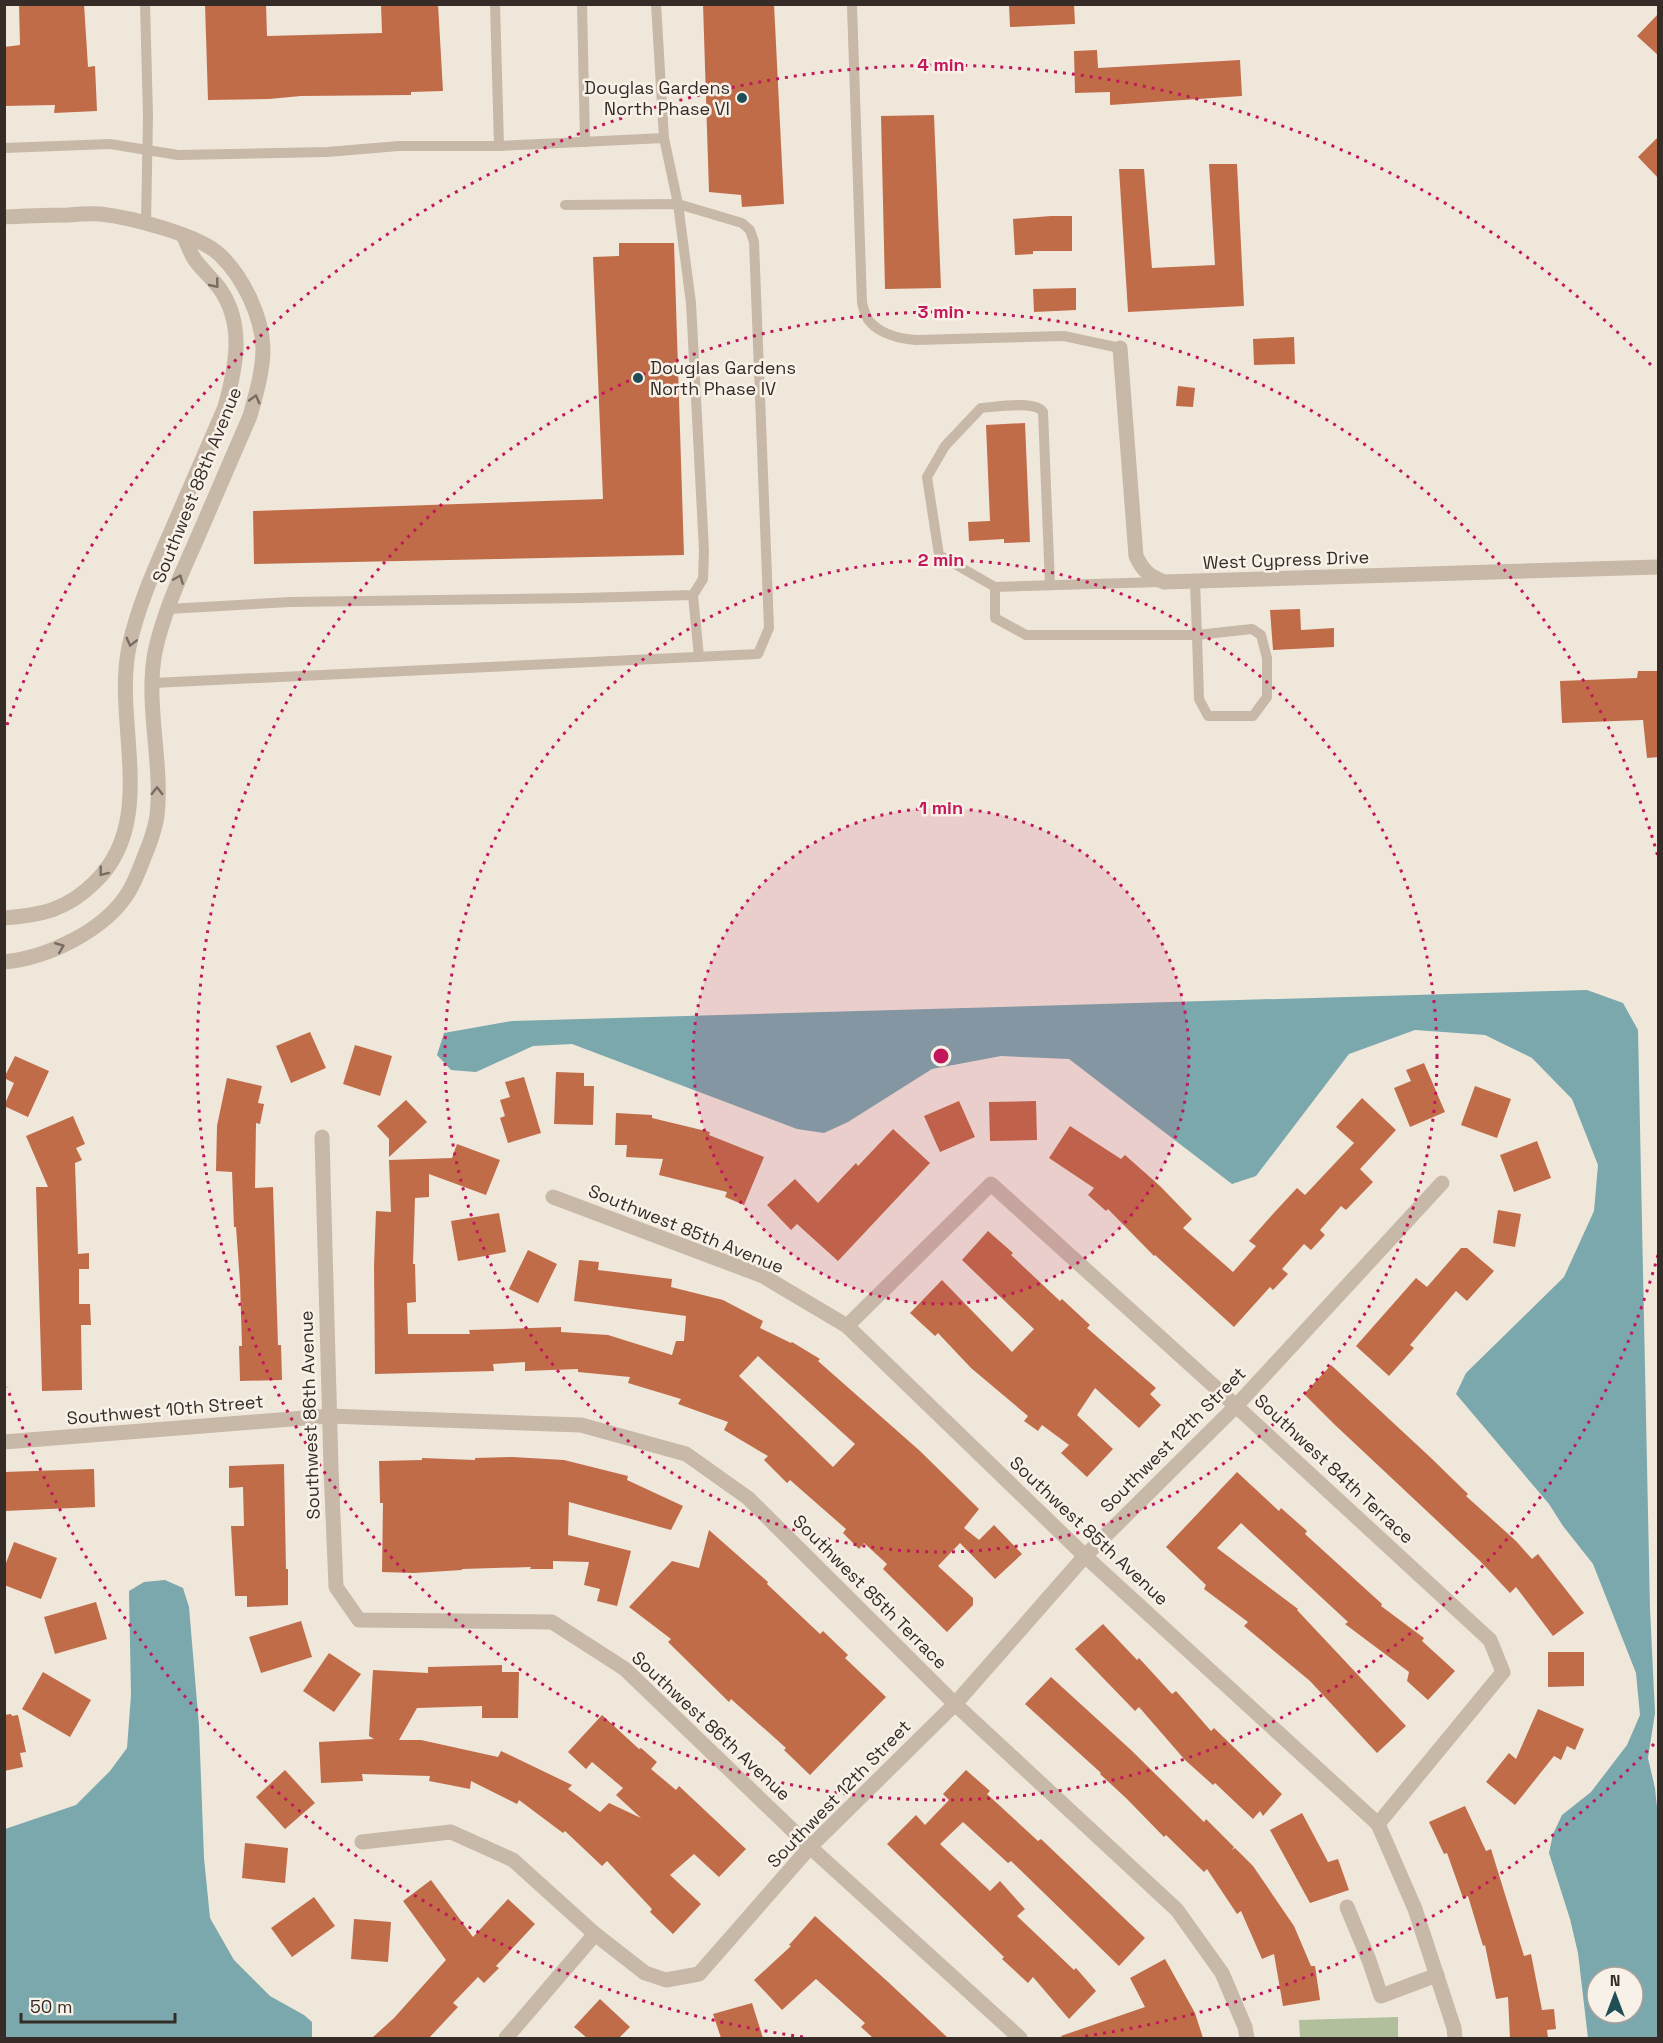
<svg xmlns="http://www.w3.org/2000/svg" width="1663" height="2043" font-family="'Space Grotesk',sans-serif">
<rect width="100%" height="100%" fill="#f0e7db"/>
<!-- green -->
<path fill="#b1bf9c" d="M1398,2017v21h-98l-1,-18z"/>
<!-- water -->
<g fill="#7ba8ac" fill-rule="evenodd">
<path d="M1587,990l36,13 15,27 12,579 5,104 -7,45 7,30 3,29v221h-70l-10,-85 -8,-34 -21,-66 4,-19 9,-19 29,-23 36,-47 13,-30 -4,-42 -43,-109 -30,-38 -14,-22 -93,-110 10,-21 98,-96 30,-66 4,-46 -26,-66 -40,-41 -47,-23 -70,-5 -66,24 -93,122 -24,8 -163,-125 -68,-3 -69,13 -84,53 -24,11 -27,-4 -225,-85 -39,2 -57,26 -25,-2 -14,-15 7,-22 68,-12zM1597,1977h36v36h-36z"/>
<path d="M165,1580l18,8 6,19 10,119 5,132 6,60 24,42 36,36 34,19 8,7v16h-307v-209l71,-24 34,-34 17,-23 4,-53 -2,-104 15,-9z"/>
</g>
<!-- building -->
<g fill="#c06c49" fill-rule="evenodd">
<path d="M19,4h65l4,63 7,-1 2,45 -43,2 1,-8 -51,1v-59l16,-2z"/>
<path d="M205,4h61l1,32 115,-3 -1,-29h57l5,87 -32,1v3l-110,1 -32,3 -61,1z"/>
<path d="M703,4h71l10,200 -42,3 -1,-12 -32,-3z"/>
<path d="M1009,4h65l1,20 -65,3z"/>
<path d="M1659,13v43l-22,-20z"/>
<path d="M1097,50l1,18 142,-8 2,36 -132,9v-13l-35,1 -1,-42z"/>
<path d="M934,115l7,173 -56,1 -4,-173z"/>
<path d="M1659,136v43l-21,-22z"/>
<path d="M1209,164h28l7,142 -116,6 -9,-143h25l8,99 63,-3z"/>
<path d="M1051,216h21v35h-39v3l-18,1 -2,-36z"/>
<path d="M619,243h55l10,312 -430,9 -1,-53 350,-12 -10,-242 26,-1z"/>
<path d="M1076,288v22l-42,2 -1,-23z"/>
<path d="M1294,337l1,27 -41,1 -1,-26z"/>
<path d="M1178,386l17,2 -2,19 -17,-1z"/>
<path d="M1025,423l5,119 -26,1v-4l-35,2 -1,-19 22,-1 -4,-96z"/>
<path d="M1300,609l1,21 33,-2v19l-61,3 -3,-40z"/>
<path d="M1638,671h21v86l-12,1 -4,-38 -81,3 -2,-42 77,-3z"/>
<path d="M310,1032l16,36 -35,15 -15,-37z"/>
<path d="M355,1045l37,11 -12,40 -37,-12z"/>
<path d="M15,1056l34,15 -21,46 -24,-11 10,-23 -10,-5z"/>
<path d="M1424,1063l21,49 -35,15 -16,-39 17,-7 -5,-11z"/>
<path d="M556,1072l28,1v13h10l-1,39 -39,-1z"/>
<path d="M524,1077l17,56 -33,10 -8,-25 5,-2 -5,-16 10,-3 -5,-15z"/>
<path d="M227,1078l35,8 -4,17 6,1 -4,20 -4,-1 -1,65 18,-1 5,158h3l1,35 -42,1 -1,-35h3l-2,-64 -4,-55h-2l-2,-55 -16,-1 1,-45z"/>
<path d="M1475,1086l36,13 -14,39 -36,-13z"/>
<path d="M1362,1098l34,32 -36,39 13,13 -27,28 -5,-4 -21,24 5,5 -14,15 -7,-6 -22,25 6,5 -15,16 -3,-3 -36,40 -79,-72 -1,1 -46,-47 -2,2 -18,-16 6,-7 -45,-30 21,-32 51,33 4,-4 35,31 32,33 -9,9 50,44 23,-26 -7,-5 23,-26 25,-27 8,7 49,-52 -18,-16z"/>
<path d="M406,1100l21,22 -38,35v-18l-12,-13z"/>
<path d="M959,1101l16,36 -35,15 -16,-36z"/>
<path d="M1036,1101l1,39 -47,1 -1,-39z"/>
<path d="M616,1113l36,2v3l58,14 -1,3 55,22 -20,48 -19,-8 2,-5 -68,-17 4,-16 -37,-2 1,-12h-12z"/>
<path d="M73,1116l12,28 -9,4 6,12 -7,3 3,91 11,-1v16h-10v35h11l1,21h-10l1,65 -40,1 -6,-204h12l-22,-51z"/>
<path d="M893,1129l37,34 -92,98 -41,-37 -6,6 -24,-25 28,-26 23,24 38,-40 2,3z"/>
<path d="M1537,1141l14,37 -37,14 -14,-37z"/>
<path d="M457,1144l43,16 -14,35 -57,-21v23l-14,1 -2,66h2l1,38 -9,1 1,31h62l-1,-4 92,-3v5l47,3 64,20 4,-14h8l2,-25 -112,-15 5,-41 20,2 -1,8 74,9 -1,8 52,13 40,21 -3,7 31,15 1,-1 28,17 -2,2 102,90 59,58 -15,19 15,12 15,-15 28,29 -27,25 -35,-36 -22,23 35,32v7l-26,27 -64,-63 4,-5 -23,-21 -5,6 -16,-16 3,-4 -56,-49 -3,3 -23,-23 4,-4 -44,-26 4,-8 -50,-18 3,-5 -53,-16 2,-6 -52,-5v-3l-53,2v-9l-32,2 1,7 -119,3 -1,-108 2,-55 15,1 -2,-52 63,-2zM758,1356l97,88 -22,23 -94,-91z"/>
<path d="M1498,1210l23,4 -6,33 -22,-4z"/>
<path d="M499,1213l7,39 -48,9 -7,-40z"/>
<path d="M988,1231l25,22 -2,2 49,46 2,-2 28,26 -3,3 69,60 -6,6 11,11 -22,23 -44,-40 -18,27 36,34 -26,28 -26,-24 8,-8 -27,-20 -4,6 -14,-10 4,-5 -57,-48 -33,-35 -3,3 -25,-23 32,-33 70,72 22,-23 -72,-69z"/>
<path d="M1461,1248h6l27,23 -27,30 -11,-10 -46,54 4,3 -25,28 -33,-30 60,-68 11,9z"/>
<path d="M528,1250l29,14 -19,39 -29,-14z"/>
<path d="M1331,1365l99,92 38,37 -2,2 50,45 16,18 6,-5 46,59 -31,23 -37,-49 -6,6 -30,-32 -146,-137 -30,-30z"/>
<path d="M512,1457l52,3 64,16 -1,4 56,26 -12,24 -102,-28 -1,33 63,16 -14,55 -20,-5 3,-12 -16,-4 5,-23 -36,-1v8h-23l1,-2 -69,2v1l-48,3 -32,-1 1,-69h-3l-1,-42 43,-1v-2l53,2v-2z"/>
<path d="M284,1464l2,105h2v36l-41,2v-11h-12l-4,-70h13l-1,-39 -14,1v-22z"/>
<path d="M94,1469l1,38 -91,4v-39z"/>
<path d="M1237,1472l42,39 2,-3 26,23 -2,3 77,70 -1,2 43,32 -2,3 33,30 -27,29 -21,-19 2,-9 -64,-48 3,-2 -107,-99 -24,25 81,61 -1,1 109,116 -29,27 -67,-72 -66,-55 4,-4 -44,-33 2,-4 -40,-38z"/>
<path d="M709,1530l59,52 -1,2 53,50 3,-3 25,24 -3,3 41,39 -76,78 -26,-25 2,-2 -55,-49 -2,3 -61,-60 3,-3 -42,-32 43,-46 27,7z"/>
<path d="M14,1542l43,16 -16,41 -37,-14v-17z"/>
<path d="M96,1602l11,37 -52,15 -11,-37z"/>
<path d="M301,1621l11,36 -51,16 -12,-36z"/>
<path d="M1103,1624l34,36 2,-2 33,36 4,-3 35,40 3,-3 68,66 -19,22 -3,-5 -7,8 -38,-36 -2,2 -28,-25 -46,-53 -4,4 -60,-62z"/>
<path d="M1548,1652h36v34l-36,1z"/>
<path d="M329,1653l32,21 -27,38 -31,-21z"/>
<path d="M502,1665v7h17l-1,46h-36v-12l-65,2 -18,32h22l77,17 3,-6 71,34 -4,4 32,23 9,-9 32,15 -25,-23 7,-7 -31,-26 -6,7 -18,-17 34,-37 37,34 2,-1 16,14 -6,7 25,21 3,-4 67,63 -27,28 -25,-23 -24,21 31,29 -28,30 -23,-22 2,-3 -45,-48 -5,5 -37,-35 -2,2 -44,-33 -2,4 -46,-23 -1,8 -41,-8 1,-5 -68,-2 1,7 -42,2 -2,-41 55,-3 -5,-3 4,-66 55,3v-6z"/>
<path d="M43,1672l48,28 -21,37 -48,-28z"/>
<path d="M1051,1677l80,73 73,72 2,-3 28,28 -2,3 3,-2 18,18 41,60 17,40h4l5,34 -37,6 -9,-52 -12,5 -21,-48 -4,3 -30,-45 -3,3 -38,-37 -2,2 -37,-38 -27,-25 1,-1 -76,-69z"/>
<path d="M1538,1709l46,20 -9,21 -8,-4 -6,14 -7,-4 -39,49 -29,-23 23,-29 7,6z"/>
<path d="M11,1714l1,2 6,-1 8,37 -6,1 3,14 -19,4v-56z"/>
<path d="M285,1770l30,33 -30,26 -29,-32z"/>
<path d="M966,1770l24,21 -3,3 51,47 3,-2 104,99 -26,28 -108,-105 -3,2 -45,-41 -23,22 50,47 10,-10 25,28 -8,7 57,54 2,-2 20,23 -27,28 -36,-42 -5,6 -26,-24 2,-2 -117,-113 29,-29 9,10 24,-25 -6,-6z"/>
<path d="M1465,1806l21,45 5,-2 33,107 7,-2 11,56 12,-1 2,20 -9,1 1,8h-38l-2,-41 -12,2 -11,-54 -2,1 -15,-50 -5,2 -16,-45 -3,1 -15,-32z"/>
<path d="M1302,1813l26,49 10,-3 11,31 -39,13 -40,-73z"/>
<path d="M245,1843l43,5 -3,35 -43,-5z"/>
<path d="M431,1880l42,57 35,-38 27,25 -39,42 3,2 -15,15 -6,-6 -25,26 5,4 -29,31h-57l22,-20 52,-58 -43,-59z"/>
<path d="M314,1897l21,29 -43,31 -21,-29z"/>
<path d="M815,1916l72,65 61,57h-75l-12,-11 4,-4 -49,-44 -34,31 -28,-30 37,-34 -2,-1z"/>
<path d="M354,1919l37,3 -3,40 -37,-3z"/>
<path d="M1165,1959l30,54 8,25h-141l-1,-2 84,-29 -15,-29z"/>
<path d="M600,1999l30,28 -11,11h-32l-13,-11z"/>
<path d="M752,2003l11,35h-42l-8,-24z"/>
</g>
<g fill="none" stroke-linecap="round" stroke-linejoin="round">
<!-- lane -->
<g stroke="#c8b8a8" stroke-width="10">
<path d="M145,4l3,112 -2,107"/>
<path d="M582,4l3,138"/>
<path d="M852,6l10,297c2,6 3,14 8,19 11,12 30,17 46,18l148,-4 56,12"/>
<path d="M499,146l165,-8"/>
<path d="M4,148l106,-4 68,11 149,-3 72,-6h100l-4,-142"/>
<path d="M1161,582l-166,5v31l31,17h171l-2,-53"/>
<path d="M995,587l-56,-32 -12,-78 18,-31 36,-38c14,-1 54,-8 62,4l7,173"/>
<path d="M693,595l6,62"/>
<path d="M168,609l122,-7 292,-4 111,-3 10,-16 1,-28 -13,-248 -13,-99 -14,-66 -8,-134"/>
<path d="M1252,629l9,6 6,23v39l-14,19h-45l-9,-17 -2,-64z"/>
<path d="M153,683l605,-29 11,-26 -15,-386 -4,-12 -8,-7 -64,-19 -113,1"/>
</g>
<!-- street -->
<g stroke="#c8b8a8" stroke-width="15">
<path d="M4,217c22,-1 43,-2 64,-2 11,-1 22,-2 32,-1 29,3 100,21 120,41 23,22 42,61 43,93 0,23 -7,46 -13,68 -18,41 -36,83 -54,125 -16,36 -33,73 -41,111 -10,52 8,112 2,164 -2,13 -7,27 -12,39 -5,13 -10,27 -17,38 -24,38 -81,65 -124,69"/>
<path d="M1120,348l16,208c7,15 13,20 28,26l494,-15"/>
<path d="M4,918c38,-3 63,-8 91,-36 64,-62 18,-159 34,-235 9,-42 27,-81 44,-120 17,-40 35,-80 52,-120 11,-40 20,-82 -5,-118 -7,-10 -17,-18 -25,-29 -5,-7 -8,-17 -12,-25"/>
<path d="M322,1137l9,331 5,119 23,33 193,2 73,47 185,178 210,191"/>
<path d="M553,1197l210,79 84,50 238,230 293,268 37,85 39,119 1,10"/>
<path d="M847,1326l144,-142 245,222 254,234 13,32 -125,152"/>
<path d="M4,1442l325,-26 252,9 105,29 62,44 207,206 222,206 45,63 23,54 2,11"/>
<path d="M362,1842l89,-10 62,28 82,74 50,39 21,7 33,-6 111,-127 145,-143 130,-148 151,-150 206,-223"/>
<path d="M1347,1907l22,53 12,36 56,-21"/>
<path d="M506,2038l89,-104"/>
</g>
</g>
<!-- one-way arrows -->
<defs><path id="oneway-chevron" d="M-2-3.5L2.5 0L-2 3.5" fill="none" stroke-width="1.6" stroke-linecap="round" stroke-linejoin="round" transform="scale(1.5)"/></defs>
<g stroke="#776b62">
<use href="#oneway-chevron" transform="translate(215 284) rotate(51)"/>
<use href="#oneway-chevron" transform="translate(255 399) rotate(-75)"/>
<use href="#oneway-chevron" transform="translate(179 579) rotate(-67)"/>
<use href="#oneway-chevron" transform="translate(131 642) rotate(104)"/>
<use href="#oneway-chevron" transform="translate(157 791) rotate(-90)"/>
<use href="#oneway-chevron" transform="translate(103 872) rotate(128)"/>
<use href="#oneway-chevron" transform="translate(60 947) rotate(-22)"/>
</g>
<!-- distance rings -->
<circle cx="941" cy="1056" r="248" fill="#c2185b" fill-opacity=".12"/>
<g fill="none" stroke="#c2185b" stroke-width="3" stroke-dasharray="3 6">
<circle cx="941" cy="1056" r="248"/>
<circle cx="941" cy="1056" r="496"/>
<path d="M1658 1255A744 744 0 1 1 1658 857"/>
<path d="M1654 1744A991 991 0 0 1 1079 2037M803 2037A991 991 0 0 1 7 1387M7 725A991 991 0 0 1 1654 368"/>
</g>
<!-- markers -->
<g fill="#1f4e54" stroke="#f8f1e7" stroke-width="2">
<circle cx="742" cy="98" r="6"/>
<circle cx="638" cy="378" r="6"/>
</g>
<g text-anchor="middle" stroke-width="5" stroke-linejoin="round" paint-order="stroke">
<!-- poi labels -->
<g font-size="18" fill="#352c28" stroke="#f8f1e7" text-anchor="end">
<text x="730" y="94">Douglas Gardens<tspan x="730" dy="21">North Phase VI</tspan></text>
<text x="650" y="374" text-anchor="start">Douglas Gardens<tspan x="650" dy="21">North Phase IV</tspan></text>
</g>
<!-- street labels -->
<g font-size="18" fill="#352c28" stroke="#f8f1e7">
<text transform="translate(197 485) rotate(-68)" y="6">Southwest 88th Avenue</text>
<text transform="translate(1286 560) rotate(-2)" y="6">West Cypress Drive</text>
<text transform="translate(686 1229) rotate(22)" y="6">Southwest 85th Avenue</text>
<text transform="translate(165 1410) rotate(-5)" y="6">Southwest 10th Street</text>
<text transform="translate(310 1415) rotate(-92)" y="6">Southwest 86th Avenue</text>
<text transform="translate(1173 1440) rotate(-45)" y="6">Southwest 12th Street</text>
<text transform="translate(1334 1469) rotate(43)" y="6">Southwest 84th Terrace</text>
<text transform="translate(1089 1531) rotate(43)" y="6">Southwest 85th Avenue</text>
<text transform="translate(870 1592) rotate(45)" y="6">Southwest 85th Terrace</text>
<text transform="translate(711 1726) rotate(43)" y="6">Southwest 86th Avenue</text>
<text transform="translate(839 1794) rotate(-46)" y="6">Southwest 12th Street</text>
</g>
</g>
<circle cx="941" cy="1056" r="9" fill="#c2185b" stroke="#f8f1e7" stroke-width="3"/>
<g font-size="18" text-anchor="middle" font-weight="bold" fill="#c2185b" stroke="#f8f1e7" stroke-width="5" stroke-linejoin="round" paint-order="stroke">
<text x="941" y="71">4 min</text>
<text x="941" y="318">3 min</text>
<text x="941" y="566">2 min</text>
<text x="941" y="814">1 min</text>
</g>
<!-- border -->
<rect width="1663" height="2043" fill="none" stroke="#352c28" stroke-width="12"/>
<!-- north arrow -->
<g transform="translate(1615 1995)"><circle r="28" fill="#f8f1e7" stroke="#aaa29b" stroke-width="1.5"/>
<path d="M0-4.5L10 22L0 15L-10 22Z" fill="#1f4e54"/>
<text y="-9" font-size="16" font-weight="bold" text-anchor="middle" fill="#352c28">N</text>
</g>
<!-- scale -->
<path d="M21 2013v9h154v-9" fill="none" stroke="#352c28" stroke-width="3"/>
<text x="30" y="2013" font-size="18" fill="#352c28" stroke="#f8f1e7" stroke-width="4.5" paint-order="stroke">50 m</text>
</svg>
